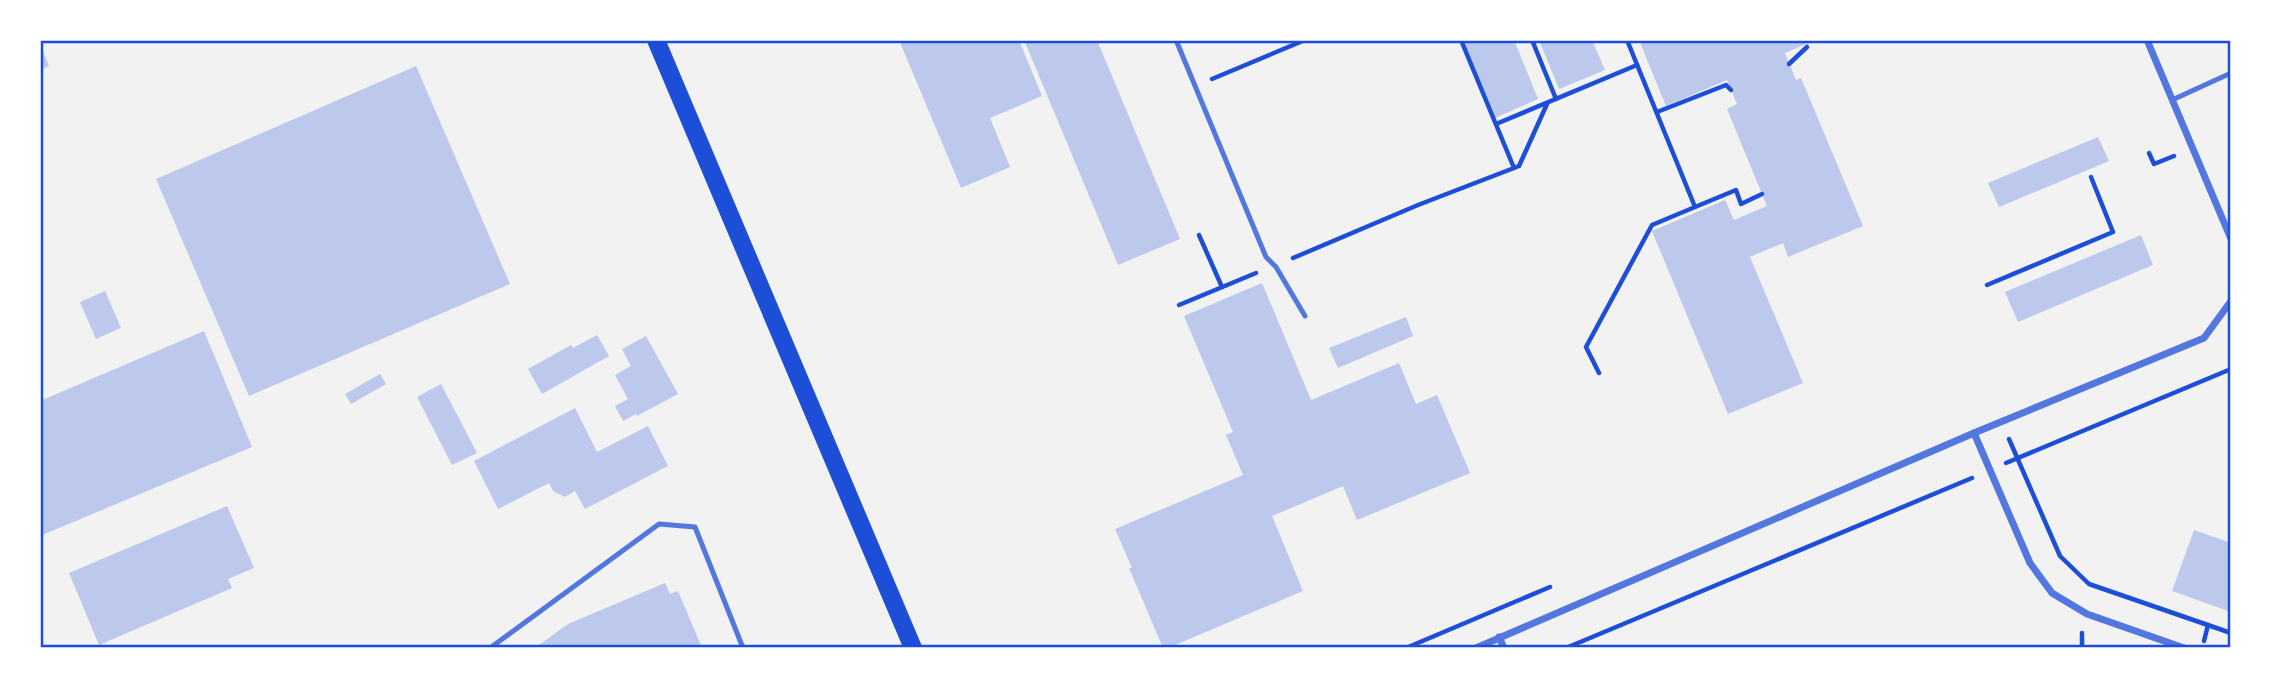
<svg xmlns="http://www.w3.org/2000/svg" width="2271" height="688" font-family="Figtree,sans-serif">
<rect width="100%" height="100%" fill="#f2f2f2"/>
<!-- building -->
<g fill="#bdc9ec">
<path d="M899,40h120l23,56 -52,22 20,49 -49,21z"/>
<path d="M1024,40h73l83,199 -62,26z"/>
<path d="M1463,40h51l24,59 -43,19z"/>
<path d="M1539,40h53l13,30 -46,19z"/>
<path d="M1639,40h176l-30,13 11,27 5,-2 62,148 -75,31 -5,-14 -33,14 53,126 -75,31 -76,-183 73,-31 9,20 33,-14 -40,-97 10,-5 -10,-24 -61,26z"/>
<path d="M40,44l9,22 -9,4z"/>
<path d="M416,66l94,218 -261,112 -93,-217z"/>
<path d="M2098,137l11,24 -110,46 -11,-24z"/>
<path d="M2141,235l12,30 -135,57 -13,-30z"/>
<path d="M1262,283l49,117 88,-37 17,41 21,-9 33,78 -113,47 -14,-34 -71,30 31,75 -135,57h-5l-34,-80h3l-17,-39 128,-54 -17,-40 7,-3 -49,-116z"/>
<path d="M105,291l16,37 -25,11 -16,-37z"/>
<path d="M1406,317l7,19 -75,32 -9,-20z"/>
<path d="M204,331l48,116 -212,89v-135z"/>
<path d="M597,335l12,21 -67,38 -14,-25 43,-24 2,3z"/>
<path d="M646,336l32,58 -41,22 -1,-2 -13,7 -8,-15 13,-7 -13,-24 16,-9 -9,-17z"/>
<path d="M380,374l6,10 -35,20 -6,-10z"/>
<path d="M441,384l36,69 -25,12 -35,-68z"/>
<path d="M575,408l22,44 51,-26 20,40 -83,43 -10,-18 -10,6 -12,-6 -4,-8 -51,26 -24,-48z"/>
<path d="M227,506l27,62 -26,11 4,9 -133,57 -30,-72z"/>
<path d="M2194,530l37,13v69l-59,-21z"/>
<path d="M665,583l5,11 8,-3 24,57h-167l33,-24z"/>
</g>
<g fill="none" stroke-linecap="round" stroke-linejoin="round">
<!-- path -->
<g stroke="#1d4ed8" stroke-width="4.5">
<path d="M1532,40l24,59"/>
<path d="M1627,40l68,167 41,-17 5,14 21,-10"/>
<path d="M1789,64l18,-17"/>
<path d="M1212,79l93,-39"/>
<path d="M1657,112l69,-27 5,5"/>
<path d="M1496,124l141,-59"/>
<path d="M2149,153l5,11 20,-8"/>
<path d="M1514,168l5,-2 28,-62"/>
<path d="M1199,235l23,52"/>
<path d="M1293,258l125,-53 96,-37 -53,-128"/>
<path d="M1987,285l126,-53 -22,-55"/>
<path d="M1179,305l77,-32"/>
<path d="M1599,373l-13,-26 66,-122 43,-18"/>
<path d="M2009,439l51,117 29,28 142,49"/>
<path d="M2006,463l225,-94"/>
<path d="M2204,641l4,-16"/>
<path d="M1406,648l144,-61"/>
<path d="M1566,648l406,-170"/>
<path d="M2082,648v-15"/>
</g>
<!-- service -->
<g stroke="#5277de" stroke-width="5">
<path d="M1176,40l90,217 10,10 29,49"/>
<path d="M2172,100l59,-27"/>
<path d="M490,648l169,-124 36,3 48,121"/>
</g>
<!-- minor -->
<g stroke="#5277de" stroke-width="7">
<path d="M2147,40l84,199"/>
<path d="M1974,433l56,130 22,30 35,21 97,34"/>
<path d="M1499,637l5,11"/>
<path d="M1476,648l498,-215 230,-95 27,-37"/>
</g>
<!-- primary -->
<path stroke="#1d4ed8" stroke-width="18" d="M656,40l257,608"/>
</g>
<!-- border -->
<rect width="2271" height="688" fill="none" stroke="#ffffff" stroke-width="84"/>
<rect x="42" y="42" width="2187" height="604" fill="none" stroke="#1d4ed8" stroke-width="2.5"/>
</svg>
